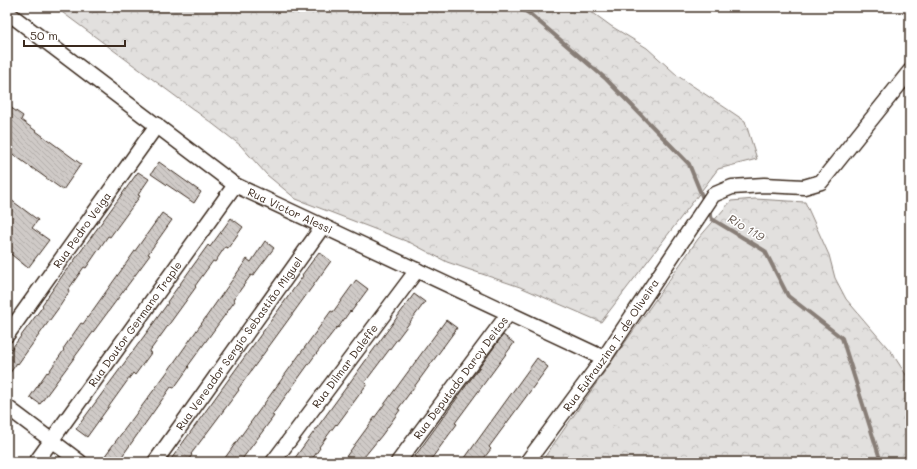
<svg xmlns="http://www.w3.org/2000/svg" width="917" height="469" font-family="Mali,sans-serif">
<defs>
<pattern id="forest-crowns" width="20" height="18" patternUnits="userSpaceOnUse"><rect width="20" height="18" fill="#e2e0de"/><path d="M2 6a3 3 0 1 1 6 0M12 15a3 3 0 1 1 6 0" fill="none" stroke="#c3c0be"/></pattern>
<pattern id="building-back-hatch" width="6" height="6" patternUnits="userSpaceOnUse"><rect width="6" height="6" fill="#cfcac7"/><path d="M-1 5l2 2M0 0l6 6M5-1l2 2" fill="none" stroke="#b3aeaa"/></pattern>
</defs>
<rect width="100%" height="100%" fill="#fff"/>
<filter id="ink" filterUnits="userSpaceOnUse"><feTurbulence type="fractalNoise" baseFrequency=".025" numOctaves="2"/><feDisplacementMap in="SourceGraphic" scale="8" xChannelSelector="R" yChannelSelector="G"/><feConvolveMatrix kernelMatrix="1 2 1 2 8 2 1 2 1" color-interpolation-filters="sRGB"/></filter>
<g filter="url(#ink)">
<!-- forest -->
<g fill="url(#forest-crowns)" stroke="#8e857e">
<path d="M55,7h530l26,19 36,22 31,28 67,45 12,38 -39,10 -117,153 -81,-35 -73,-25 -36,-19 -115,-44 -29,-24 -27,-30 -31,-24z"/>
<path d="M755,199l50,3 24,53 6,23 11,21 46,54 18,28v81h-369l157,-223 33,-38z"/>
</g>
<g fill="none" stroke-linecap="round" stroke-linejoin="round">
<!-- stream -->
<g stroke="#887e77" stroke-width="4">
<path d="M519,7l11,7 76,65 83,85 15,37"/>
<path d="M708,209l4,10 53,32 23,45 54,42 39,124"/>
</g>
</g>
<!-- building -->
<g fill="url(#building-back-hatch)" stroke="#3b2a1e">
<path d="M7,105l16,11 -2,4 60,44 -18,26 -56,-40z"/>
<path d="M159,162l42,30 -7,11 -43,-29z"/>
<path d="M138,172l11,7 -11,16 2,1 -30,41 -2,-1 -22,32 -2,-1 -16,23 1,2 -9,14 -42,58 -1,-1 -10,14v-22l36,-49 -1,-1 25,-36h1z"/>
<path d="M7,197l31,23 -6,8 17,12 -21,28 -21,-17z"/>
<path d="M162,213l10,7 -24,34 2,1 -110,149 -10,-7 17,-25 1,1 16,-23 -1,-1 18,-26 2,1z"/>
<path d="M231,218l12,9 -15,21 -3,-1 -10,15 -2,-1 -18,25 1,1 -47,65 2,1 -16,22 -2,-2 -46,64 -11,-8 74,-101 18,-25 -1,-1 41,-57 2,2z"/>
<path d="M265,241l9,7 -21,28 -2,-1 -18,25 2,1 -47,65 1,1 -15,21 -3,-1 -53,75h-7l-7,-5 64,-86 79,-112 4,3z"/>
<path d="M319,252l12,9 -93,128 1,1 -48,64 1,1 -5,7h-18l134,-186 -1,-1z"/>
<path d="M356,280l12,9 -17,23 -1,-1 -12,17 -1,-1 -24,31 -41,57 2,1 -34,46h-18l109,-151 2,1z"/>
<path d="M414,294l11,8 -60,80 2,2 -30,41 -1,-1 -17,23 1,1 -10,14h-18z"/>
<path d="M446,320l11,8 -59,81 2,1 -18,25 -22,27h-18z"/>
<path d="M503,335l11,8 -59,80 2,1 -28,38h-7l-7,-6z"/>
<path d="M537,358l11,9 -59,80 2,2 -10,13h-19z"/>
</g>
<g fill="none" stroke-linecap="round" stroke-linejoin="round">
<defs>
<g id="street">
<path id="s1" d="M7,12l228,173 369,173"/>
<path id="s2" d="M7,335l150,-210"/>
<path d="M7,407l73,55"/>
<path id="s3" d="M36,462l199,-277"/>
<path id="s4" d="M155,462l168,-236"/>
<path id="s5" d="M273,462l144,-192"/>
<path id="s6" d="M398,462l111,-149"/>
<path id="s7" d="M527,462l77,-104 109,-163 19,-8 32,-2 40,2 17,-5 89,-111"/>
</g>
</defs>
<!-- street casing -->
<use href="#street" stroke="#3b2a1e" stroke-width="17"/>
<!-- street -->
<use href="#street" stroke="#fff" stroke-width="14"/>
</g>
</g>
<g text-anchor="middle" stroke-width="3" stroke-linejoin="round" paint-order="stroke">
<!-- street labels -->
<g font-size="11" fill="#3b2a1e" stroke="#fff">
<text dy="4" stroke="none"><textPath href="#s1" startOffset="347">Rua Victor Alessi</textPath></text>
<text dy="4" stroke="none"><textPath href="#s2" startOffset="129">Rua Pedro Veiga</textPath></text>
<text dy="4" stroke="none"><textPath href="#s3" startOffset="170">Rua Doutor Germano Traple</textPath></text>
<text dy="4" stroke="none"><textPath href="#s4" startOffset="145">Rua Vereador Sergio Sebastião Miguel</textPath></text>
<text dy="4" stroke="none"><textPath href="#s7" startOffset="144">Rua Eufrauzina T. de Oliveira</textPath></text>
<text dy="4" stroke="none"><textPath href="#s5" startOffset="120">Rua Dilmar Daleffe</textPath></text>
<text dy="4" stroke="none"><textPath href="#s6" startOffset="105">Rua Deputado Darcy Deitos</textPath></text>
</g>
<!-- water labels -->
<g font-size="12" font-style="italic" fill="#685b52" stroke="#fff">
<text transform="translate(746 228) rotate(31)" y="4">Rio 119</text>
</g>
</g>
<!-- margin -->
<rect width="917" height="469" fill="none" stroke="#fff" stroke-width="24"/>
<rect x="12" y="12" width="893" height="445" fill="none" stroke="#3b2a1e" stroke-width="1.5" filter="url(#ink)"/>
<!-- scale -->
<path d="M24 40v6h101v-6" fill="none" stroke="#3b2a1e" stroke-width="2"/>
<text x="30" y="40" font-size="12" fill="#3b2a1e" stroke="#ffffff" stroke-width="3" paint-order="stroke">50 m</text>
</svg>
